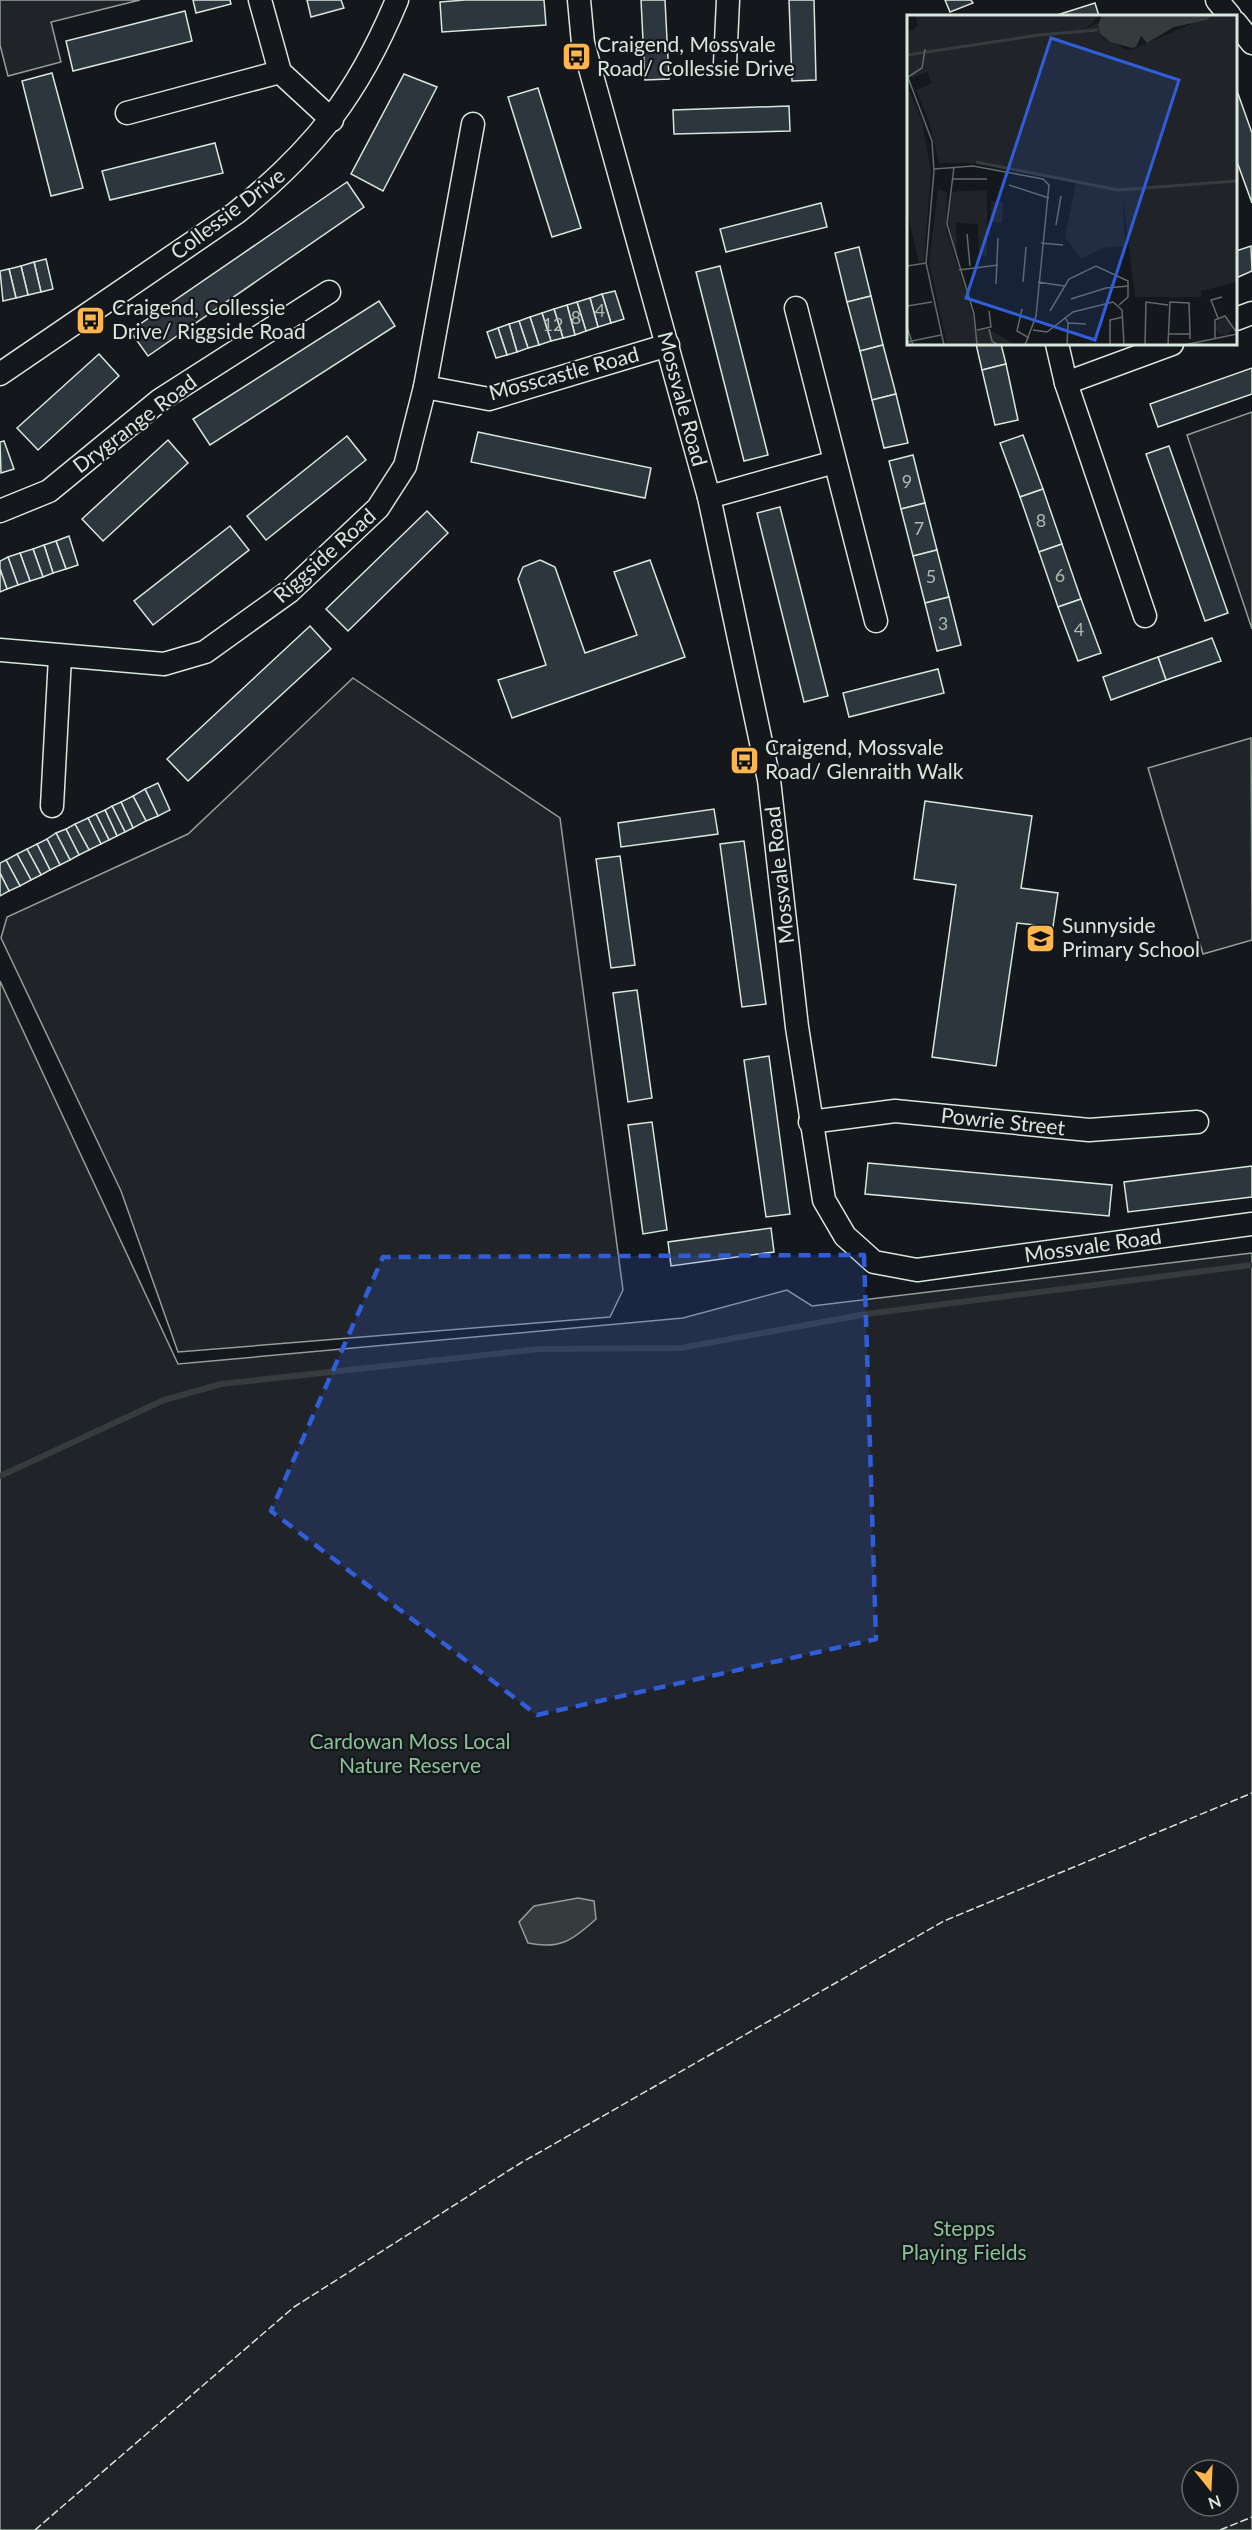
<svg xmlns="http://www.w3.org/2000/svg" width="1252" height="2530" font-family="Lato,sans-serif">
<rect width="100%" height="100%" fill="#14181c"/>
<!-- green -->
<g fill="#202428" stroke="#939e99" stroke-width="1.5" fill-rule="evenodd">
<path d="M0,0h140l-89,22 10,40 -53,14 -8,-31z"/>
<path d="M1252,412v217l-65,-194z"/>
<path d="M353,678l207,140 63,472 -13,27 -432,35 -57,-161 -120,-253 6,-21 181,-83z"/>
<path d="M1251,738l1,202 -49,14 -55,-186z"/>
<path d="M0,981l178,383 505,-46 104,-28 25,16 440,-53v1277h-1252zM1192,2470h36v36h-36z"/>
</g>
<!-- water -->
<path fill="#363b3e" stroke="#939e99" stroke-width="1.5" d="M578,1898l16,3 2,18c-23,21 -36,31 -68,24l-9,-21 15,-16z"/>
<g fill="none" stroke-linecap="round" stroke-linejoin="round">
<!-- stream -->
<path stroke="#363b3e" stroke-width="6" d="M0,1476l164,-76 57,-16 318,-35 142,-1 185,-34 386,-49"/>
</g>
<!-- building -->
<g fill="#2c363c" stroke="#d8e6dc" stroke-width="1.5">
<path d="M193,0h37l1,4 -35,9z"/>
<path d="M307,0h34l3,8 -33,9z"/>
<path d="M465,0h79l2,25 -104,7 -2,-30z"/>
<path d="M641,0h24l4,79 -24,1z"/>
<path d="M789,0h25l2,80 -24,1z"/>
<path d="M945,0h26l2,3 -23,9z"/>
<path d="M1095,3l4,13h-45z"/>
<path d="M185,11l7,30 -119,30 -7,-30z"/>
<path d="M52,73l31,115 -32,8 -29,-115z"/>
<path d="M404,74l33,13 -54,104 -32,-17z"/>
<path d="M538,88l43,140 -29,9 -44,-140z"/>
<path d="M1236,88l16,45v70l-16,-44z"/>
<path d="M789,106l1,25 -116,3 -1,-24z"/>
<path d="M215,143l8,30 -113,27 -8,-29z"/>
<path d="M347,182l17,25 -216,149 -18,-25z"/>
<path d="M821,203l6,24 -101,25 -6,-23z"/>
<path d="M1251,246l1,25 -16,7v-27z"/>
<path d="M859,247l12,49 -24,6 -12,-49z"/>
<path d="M46,259l7,30 -12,3 -7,-30z"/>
<path d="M34,262l7,30 -13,3 -7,-29z"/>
<path d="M21,266l7,29 -12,3 -7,-29z"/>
<path d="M720,266l48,189 -24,6 -48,-189z"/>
<path d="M9,269l7,29 -13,3 -3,-30z"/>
<path d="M615,291l9,28 -13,4 -9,-29z"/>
<path d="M602,294l9,29 -13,4 -8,-29z"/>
<path d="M871,296l12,49 -23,6 -13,-49z"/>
<path d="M590,298l8,29 -12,4 -9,-29z"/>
<path d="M379,301l16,25 -185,119 -17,-26z"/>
<path d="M577,302l9,29 -11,4 -8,-30z"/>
<path d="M567,305l8,30 -12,3 -9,-29z"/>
<path d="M554,309l9,29 -12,3 -9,-28z"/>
<path d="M542,313l9,28 -12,4 -9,-28z"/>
<path d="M530,317l9,28 -11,3 -9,-27z"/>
<path d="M519,321l9,27 -11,4 -8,-28z"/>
<path d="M509,324l8,28 -10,3 -9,-27z"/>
<path d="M498,328l9,27 -11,3 -9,-26z"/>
<path d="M976,344h25l5,20 -24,6z"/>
<path d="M883,345l13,49 -24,6 -12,-49z"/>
<path d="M99,354l20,22 -81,74 -21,-22z"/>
<path d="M1006,364l12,56 -23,5 -13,-55z"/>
<path d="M1252,368v26l-94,33 -8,-23z"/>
<path d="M896,394l12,49 -24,5 -12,-48z"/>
<path d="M478,432l173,36 -6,30 -174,-36z"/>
<path d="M1023,435l20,54 -23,8 -20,-54z"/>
<path d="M347,436l19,24 -100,80 -19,-24z"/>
<path d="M168,440l20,23 -85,78 -21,-22z"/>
<path d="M4,441l10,28 -13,4 -1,-31z"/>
<path d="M1169,446l59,167 -23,8 -59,-167z"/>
<path d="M913,455l12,48 -24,6 -12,-48z"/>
<path d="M1043,489l19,55 -23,8 -19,-55z"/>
<path d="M925,503l12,47 -24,6 -12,-47z"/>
<path d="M780,507l48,189 -24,6 -47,-189z"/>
<path d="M427,511l21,22 -100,98 -22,-22z"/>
<path d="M230,526l19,24 -96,75 -19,-24z"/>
<path d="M69,536l9,29 -12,4 -10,-28z"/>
<path d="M56,541l10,28 -13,4 -9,-28z"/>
<path d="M1062,544l19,55 -23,8 -19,-55z"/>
<path d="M44,545l9,28 -10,4 -10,-28z"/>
<path d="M33,549l10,28 -13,4 -10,-28z"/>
<path d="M937,550l12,47 -24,6 -12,-47z"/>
<path d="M20,553l10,28 -12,4 -10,-28z"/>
<path d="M8,557l10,28 -11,4 -7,-20v-8z"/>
<path d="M540,560l15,7 30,86 52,-18 -23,-63 36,-12 35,97 -173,61 -14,-38 48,-15 -28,-86 5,-12z"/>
<path d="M0,569l7,20 -7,3z"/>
<path d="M949,597l12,48 -24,6 -12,-48z"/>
<path d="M1081,599l20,54 -23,8 -20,-54z"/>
<path d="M310,626l21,23 -143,132 -21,-22z"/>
<path d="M1212,638l9,23 -55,19 -8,-23z"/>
<path d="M1158,657l8,23 -55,20 -8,-23z"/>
<path d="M938,669l6,24 -95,24 -6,-24z"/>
<path d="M158,783l12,27 -12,6 -13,-27z"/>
<path d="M145,789l13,27 -12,5 -13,-25z"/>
<path d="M133,796l13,25 -13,7 -12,-26z"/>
<path d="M925,801l107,15 -11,72 37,5 -8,54 -18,-2 3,-20 -18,-2 -21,143 -64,-9 24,-172 -42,-6z"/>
<path d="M121,802l12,26 -8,4 -13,-26z"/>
<path d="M112,806l13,26 -8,4 -12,-26z"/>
<path d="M714,809l4,25 -97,13 -3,-24z"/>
<path d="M105,810l12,26 -8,4 -13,-26z"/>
<path d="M96,814l13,26 -8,4 -13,-26z"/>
<path d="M88,818l13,26 -12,6 -14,-26z"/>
<path d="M75,824l14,26 -10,5 -13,-26z"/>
<path d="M66,829l13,26 -9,5 -14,-27z"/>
<path d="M56,833l14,27 -10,5 -13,-26z"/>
<path d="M47,839l13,26 -10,5 -13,-26z"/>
<path d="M744,841l22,163 -24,3 -22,-163z"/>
<path d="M37,844l13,26 -9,5 -14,-26z"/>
<path d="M27,849l14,26 -10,5 -14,-26z"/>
<path d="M17,854l14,26 -11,6 -14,-26z"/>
<path d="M620,856l15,109 -24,3 -15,-109z"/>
<path d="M6,860l14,26 -11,5 -9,-18v-10z"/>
<path d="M0,873l9,18 -9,5z"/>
<path d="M637,990l15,108 -24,4 -15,-109z"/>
<path d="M769,1056l21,158 -24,3 -22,-157z"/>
<path d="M652,1122l15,108 -24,4 -15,-109z"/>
<path d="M868,1163l244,22 -3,31 -244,-22z"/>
<path d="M1252,1166v31l-124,15 -4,-30z"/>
<path d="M771,1228l3,24 -103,14 -3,-24z"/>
</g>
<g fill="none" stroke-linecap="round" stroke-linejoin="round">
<defs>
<g id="minor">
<path d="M260,0l20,72 52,48"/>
<path d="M579,0l4,43 126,454 60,283 28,247 27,173 21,36 29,26 43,8 335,-46"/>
<path d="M1217,0l13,16"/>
<path d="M1236,23l16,20"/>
<path d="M725,64l3,-64"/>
<path d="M127,113l153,-41"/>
<path d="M796,308l80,313"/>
<path d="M1236,319l16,-6"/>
<path d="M1057,344l9,39 79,233"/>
<path d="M0,374l236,-161c79,-64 122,-119 161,-213"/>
<path d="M1066,383l106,-39"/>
<path d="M425,387l64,12 179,-54"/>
<path d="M709,497l126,-35"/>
<path d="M0,511l49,-20 111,-91 169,-108"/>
<path d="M0,650l164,14 41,-12 85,-61 88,-83 27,-42 20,-79 48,-263"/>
<path d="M52,806l8,-149"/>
<path d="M810,1122l85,-11 194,19 108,-8"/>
</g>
</defs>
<!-- minor casing -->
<use href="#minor" stroke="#d8e6dc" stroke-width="25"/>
<!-- minor -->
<use href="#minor" stroke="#14181c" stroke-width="22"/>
<!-- fence -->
<g stroke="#d8e6dc" stroke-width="1.5" stroke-dasharray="8 3" stroke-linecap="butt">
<path d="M35,2530l259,-223 225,-143 425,-243 308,-128"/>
<path d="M1220,2530l32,-13"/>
</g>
</g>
<!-- marked area -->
<path fill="#305dd8" fill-opacity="0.2" stroke="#305dd8" stroke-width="4.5" stroke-dasharray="12 8" stroke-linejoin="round" d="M864,1255l12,384 -339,76 -266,-204 112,-254z"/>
<!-- icons -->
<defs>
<symbol id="bus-square" viewBox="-11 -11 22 22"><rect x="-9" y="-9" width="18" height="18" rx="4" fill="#ffb74d" stroke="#14181c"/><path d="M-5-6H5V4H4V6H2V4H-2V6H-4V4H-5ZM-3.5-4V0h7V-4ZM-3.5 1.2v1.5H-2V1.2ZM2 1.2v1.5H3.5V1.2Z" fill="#111"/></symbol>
<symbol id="school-square" viewBox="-11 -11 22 22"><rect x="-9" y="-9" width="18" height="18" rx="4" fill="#ffb74d" stroke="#14181c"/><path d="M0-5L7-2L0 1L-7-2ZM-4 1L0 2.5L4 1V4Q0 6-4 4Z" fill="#111"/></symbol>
</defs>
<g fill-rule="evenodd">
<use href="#bus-square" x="560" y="40" width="33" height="33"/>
<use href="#bus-square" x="74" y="304" width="33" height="33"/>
<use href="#bus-square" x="728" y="744" width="33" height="33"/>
<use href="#school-square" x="1024" y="922" width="33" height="33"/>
</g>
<g text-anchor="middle" stroke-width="4.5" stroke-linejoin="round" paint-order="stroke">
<!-- number labels -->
<g font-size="18" fill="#adbab4">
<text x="600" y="317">4</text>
<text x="576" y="324">8</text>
<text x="553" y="331">12</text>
<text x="907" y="488">9</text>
<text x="1041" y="527">8</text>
<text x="919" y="535">7</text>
<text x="1060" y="582">6</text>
<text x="931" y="583">5</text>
<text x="943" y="630">3</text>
<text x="1079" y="636">4</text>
</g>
<!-- poi labels -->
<g font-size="21" fill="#d8e6dc" stroke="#14181c" text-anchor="start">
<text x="597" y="52">Craigend, Mossvale<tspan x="597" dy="24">Road/ Collessie Drive</tspan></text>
<text x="112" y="315">Craigend, Collessie<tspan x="112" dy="24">Drive/ Riggside Road</tspan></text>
<text x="765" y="755">Craigend, Mossvale<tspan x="765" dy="24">Road/ Glenraith Walk</tspan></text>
<text x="1062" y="933">Sunnyside<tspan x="1062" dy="24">Primary School</tspan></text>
</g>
<!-- street labels -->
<g font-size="21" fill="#d8e6dc" stroke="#14181c">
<text transform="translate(228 214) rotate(-37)" y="7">Collessie Drive</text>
<text transform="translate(564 374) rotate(-15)" y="7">Mosscastle Road</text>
<text transform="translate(682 399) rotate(75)" y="7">Mossvale Road</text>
<text transform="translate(135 424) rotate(-37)" y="7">Drygrange Road</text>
<text transform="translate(325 556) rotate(-42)" y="7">Riggside Road</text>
<text transform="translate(780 875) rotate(-96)" y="7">Mossvale Road</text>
<text transform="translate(1003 1122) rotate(6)" y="7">Powrie Street</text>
<text transform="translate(1093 1246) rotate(-8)" y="7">Mossvale Road</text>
</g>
<!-- park labels -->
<g font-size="21" fill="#8ac095" stroke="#14181c">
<text x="410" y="1749">Cardowan Moss Local<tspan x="410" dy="24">Nature Reserve</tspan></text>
<text x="964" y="2236">Stepps<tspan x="964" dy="24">Playing Fields</tspan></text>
</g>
</g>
<!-- overview -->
<g transform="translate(907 15)">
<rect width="330" height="330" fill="#14181c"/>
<path d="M8,0h186l-15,13 14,-6v11l7,5 -6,-1 28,14 82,-36h26v267l-36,9v6h-66l-12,-99 2,48 -22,2 -22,11 -16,-22 11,-54 -101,-20h-36l-10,-41 -13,-32 16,-7 -5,-11 -15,6 -5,-11v-34l11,-7zM0,71l15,34 9,51 -7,90 -5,2 -12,-52zM31,174l9,3 -1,37 31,100 13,1 26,15h-69l-18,-82zM80,175v66h-8l-1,-32 -22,-1 1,38 -8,-38 3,-31zM84,186l12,1 -1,21 -11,-1zM309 312a8 8 0 1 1 16 0a8 8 0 1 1-16 0Z" fill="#202428"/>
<path d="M195,0h109l-4,5 -33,7 -27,16 -6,-7 -5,11 -4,1 -22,-6 -10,-9 -2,-8z" fill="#363b3e"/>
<path fill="none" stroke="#363b3e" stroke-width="3" d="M0,40l132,-20 59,-5M69,147l142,28 119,-9"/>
<path fill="none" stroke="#626a69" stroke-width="1.5" d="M0,60l25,66 2,30 -8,92 18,82M1,62l14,-9 3,-19M47,152l-7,57 27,90 3,31M27,154l39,-3 70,13 6,6 -13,131 -11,29M46,164h34M102,170l40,13M149,210l5,-29M60,219l3,32M134,228l22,2M0,251l19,-3M52,255l39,-5M116,267l3,-35M131,267l26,4M89,269l2,-46M164,284l35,-11 23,-2M0,291l25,-4M115,294l-5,22 12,7M143,296l19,-32 27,-13 32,15v16l-9,8M158,302l3,6 -1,22M311,303l-7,-18 11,-3M161,308l18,1M0,312l6,18M82,314l3,12 6,4M70,315l14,-3 -2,-16M126,315l14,2 26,-20 40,-10 9,8 2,35M261,319h22v5M308,323v-18l10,-4 12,17M0,327l34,-7M135,330h25M203,330v-25l13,-3M238,330l1,-43 22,3M261,330l2,-43 19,1 1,31M277,330l53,-11"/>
<path fill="#305dd8" fill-opacity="0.15" stroke="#305dd8" stroke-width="3" d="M144,23l128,42 -84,260 -129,-42z"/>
<rect width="330" height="330" fill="none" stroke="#d8e6dc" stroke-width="3"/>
</g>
<!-- north arrow -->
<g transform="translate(1210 2488) rotate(162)"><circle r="28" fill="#14181c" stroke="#626a69" stroke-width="1.5"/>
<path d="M0-4.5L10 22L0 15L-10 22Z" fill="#ffb74d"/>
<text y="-9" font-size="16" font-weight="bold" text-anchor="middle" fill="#d8e6dc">N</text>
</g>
</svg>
